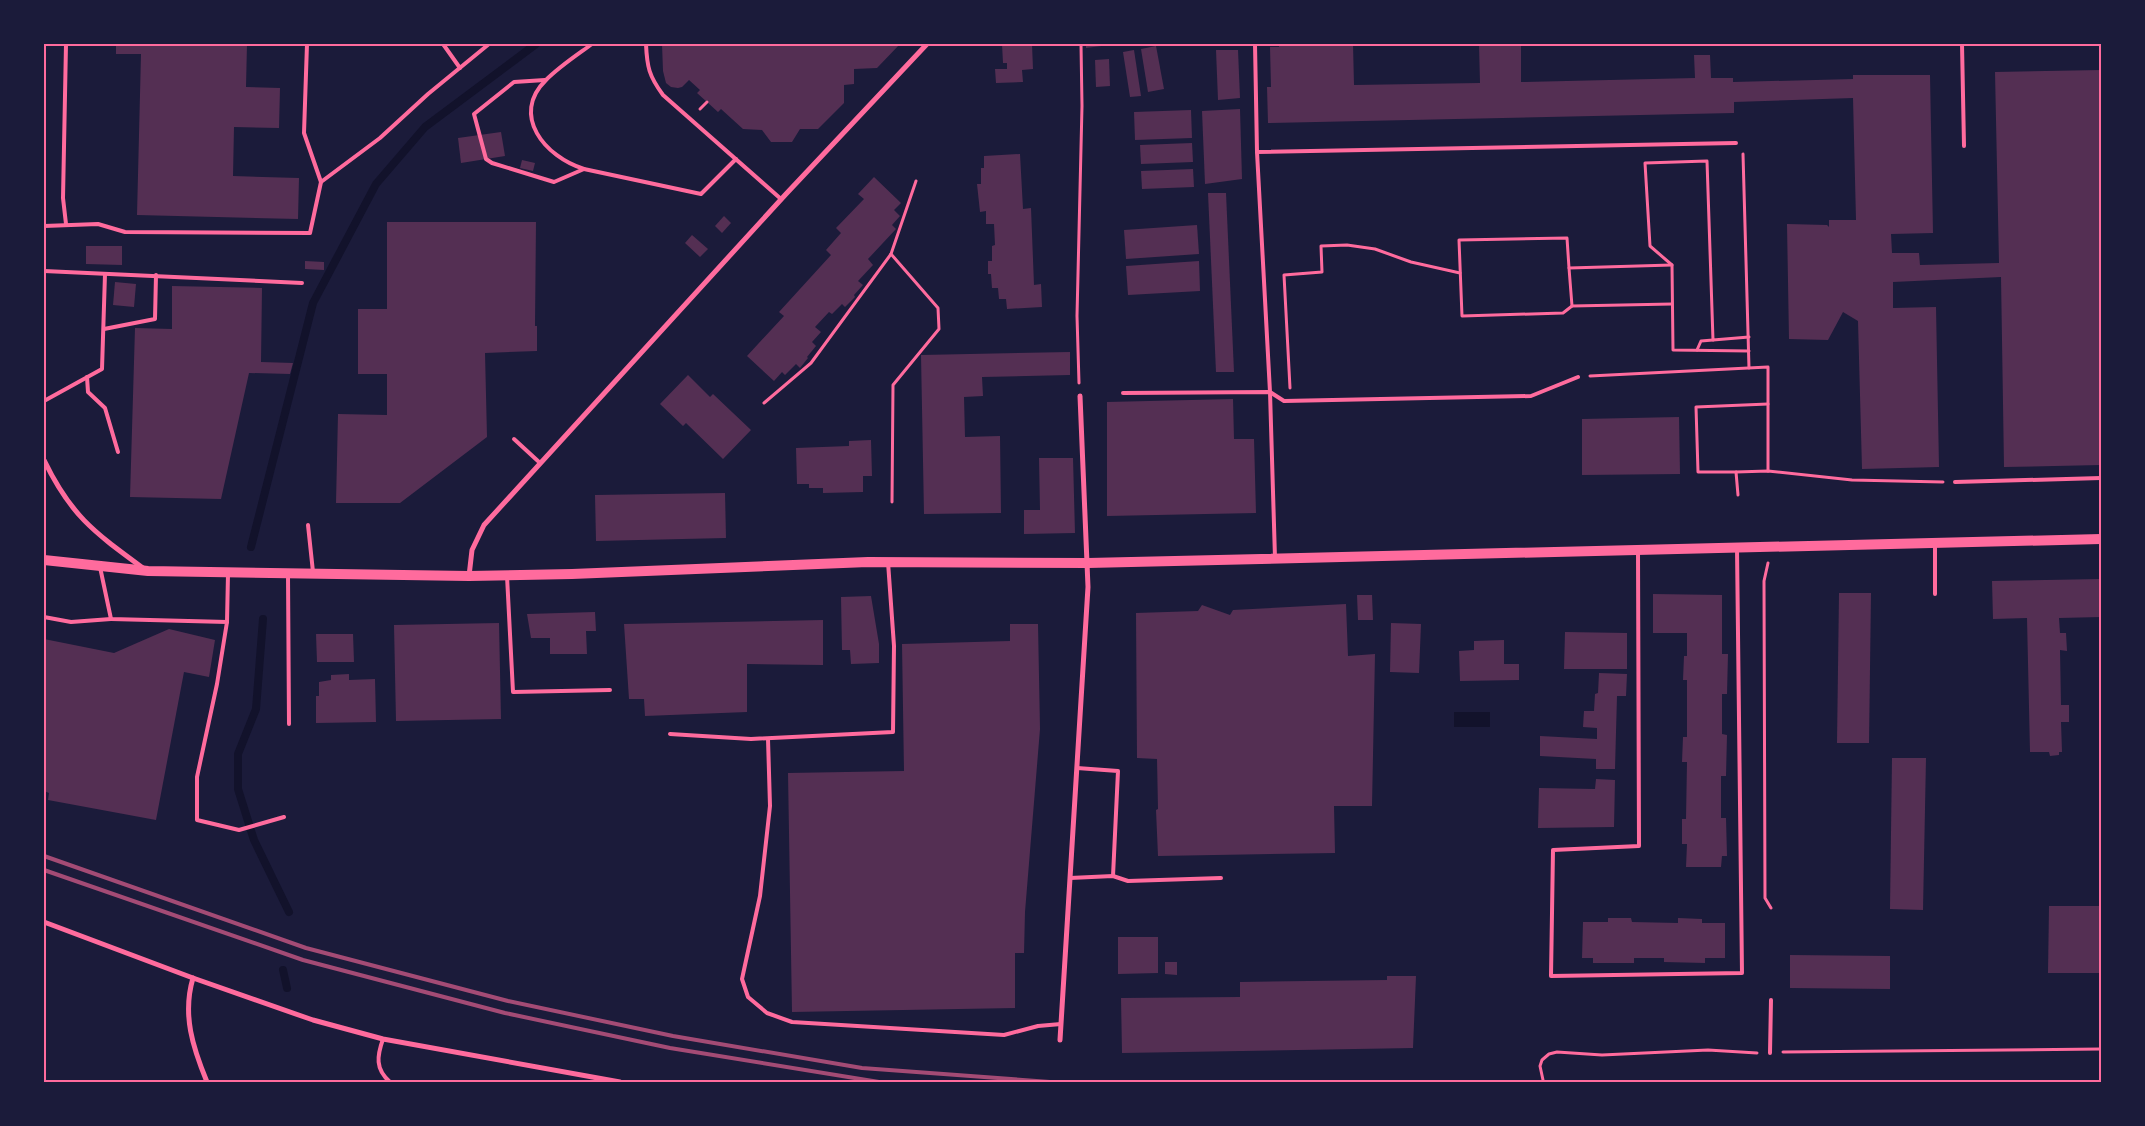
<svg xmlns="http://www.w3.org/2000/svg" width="2145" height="1126" font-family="'Libre Baskerville',serif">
<rect width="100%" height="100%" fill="#1b1b3a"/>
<!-- water -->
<rect fill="#12122b" x="1454" y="712" width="36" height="15"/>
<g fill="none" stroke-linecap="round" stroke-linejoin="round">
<!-- stream -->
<g stroke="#12122b" stroke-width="8">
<path d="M251,547l62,-244 63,-119 49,-57 111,-83"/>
<path d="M263,619l-7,90 -18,45v35l16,51 35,72"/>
<path d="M283,970l4,18"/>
</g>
</g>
<!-- building -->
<g fill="#542f53">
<path d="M116,44h131l-1,43 34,1 -1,40 -45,-1 -1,49 66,2 -1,41 -161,-4 4,-161h-25z"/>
<path d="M662,44h238l-23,24 -23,1v15l-10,1v18l-26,26h-18l-8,13h-21l-9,-12 -19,-1 -22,-20 -3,3 -21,-19 3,-3 -11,-10 -7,7 -4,1 -7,-1 -5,-4 -3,-12z"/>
<path d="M1002,44h30l1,25 -11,1 1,12 -27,1 -1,-14h12v-6h-4z"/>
<path d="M1086,44h23v1l-23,3z"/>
<path d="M1279,44h74l1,41 126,-2 -1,-39h42v38l174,-4 -1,-23h16l1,23h22v4l120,-3v-4h77l3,158 -42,1 1,19h27l1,12 79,-2 -4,-191 106,-2v395l-97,2 -3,-190 -108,5v26l43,-1 3,160 -77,2 -4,-148 -15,-9 -15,28 -39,-1 -2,-115 40,1 2,2v-7h27l-3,-122 -119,4v11l-466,10 -1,-36h4l-1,-40h9z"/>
<path d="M1156,46l8,43 -16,3 -7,-43z"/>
<path d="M1134,50l7,46 -11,1 -7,-45z"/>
<path d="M1216,50h22l2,48 -22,2z"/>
<path d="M1109,59l1,27 -14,1 -1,-27z"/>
<path d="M1240,109l2,70 -37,5 -3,-73z"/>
<path d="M1191,110l1,28 -57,2 -1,-28z"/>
<path d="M501,132l4,24 -44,7 -3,-25z"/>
<path d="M1192,143l1,19 -52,2 -1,-19z"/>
<path d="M1020,154l3,55 8,-1 3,77 7,-1 1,23 -35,2 -1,-10h-7l-1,-11h-6l-1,-14h-3v-13h4v-15l3,-1 -1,-21h-8v-13l-6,1 -3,-28h4v-16h3v-12z"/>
<path d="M522,160l13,3 -2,8 -13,-3z"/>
<path d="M1193,169l1,18 -52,2 -1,-18z"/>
<path d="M874,177l27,26 -7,7 6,6 -8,9 4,4 -28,30 5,6 -15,16 5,4 -9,10 1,2 -10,10 -3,-3 -10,10 -3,-2 -14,15 6,5 -9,10 4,4 -9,11 1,1 -8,10 -4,-4 -11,11 -3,-3 -8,9 -27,-25 37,-40 -5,-4 52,-57 -5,-5 15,-17 -5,-5 28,-29 -6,-5z"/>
<path d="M1208,193h18l8,179h-18z"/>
<path d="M724,216l7,7 -9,10 -7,-7z"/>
<path d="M387,222h149l-1,104h2v25l-52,2 2,84 -87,66h-64l2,-89 49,1v-41h-29v-65h29z"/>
<path d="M1197,225l2,29 -73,5 -2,-29z"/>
<path d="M692,235l16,14 -8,8 -15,-14z"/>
<path d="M86,246h36v19l-36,-1z"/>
<path d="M305,261l19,1v8l-19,-1z"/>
<path d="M1199,261l1,30 -72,4 -2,-29z"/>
<path d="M115,282l21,2 -2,23 -21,-2z"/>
<path d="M172,286l90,2 -1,74 32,1 -3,11 -41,-1 -28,126 -91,-2 5,-169 37,1z"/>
<path d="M1070,352v23l-88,2 1,19 -19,1 1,40 35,-1 1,77 -77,1 -3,-159z"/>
<path d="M688,375l22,22 3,-3 38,36 -28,29 -37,-36 -3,3 -23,-22z"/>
<path d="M1233,399l1,40h20l2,74 -149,3v-114z"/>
<path d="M1679,417l1,57 -98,1v-56z"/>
<path d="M871,440l1,36h-9v16l-40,1v-5h-14v-4h-12l-1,-36 53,-2v-5z"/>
<path d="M1039,458h34l2,75 -51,1v-24h16z"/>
<path d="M725,493l1,45 -130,3 -1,-46z"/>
<path d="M2101,579v38l-42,1 1,15h6l1,18 -7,-1 1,55h8v17h-8l1,30h-3v3l-9,1 -1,-4h-19l-3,-134 -34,1 -1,-38z"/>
<path d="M1839,593h32l-2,150h-32z"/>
<path d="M1653,594l69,1v59h6l-1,40h-5v40l5,1 -1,41h-5v42h5l1,38h-5l-1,11h-35l1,-23h-5v-25h4l1,-57h-5l1,-25h4v-57h-4l1,-24h3v-23h-34z"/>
<path d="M1357,595h15l1,25h-15z"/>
<path d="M871,596l8,48v19l-28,1 -1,-14h-8l-1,-53z"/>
<path d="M1346,604l2,52 27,-2 -3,152h-38l1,47 -177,3 -2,-46 2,-1 -1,-50 -20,-1 -1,-145 62,-2 4,-6 28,10 3,-5z"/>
<path d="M595,612l1,19h-10l1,23h-37v-16h-19l-4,-24z"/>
<path d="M823,620v45l-76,-1v48l-102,4 -1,-17h-15l-5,-75z"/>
<path d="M499,623l2,96 -105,2 -2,-96z"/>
<path d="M1391,623l30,1 -2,49 -29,-1z"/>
<path d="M1010,624h28l2,105 -15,183 -1,41h-9v55l-223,4 -4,-239 116,-2 -2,-127 108,-3z"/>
<path d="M169,629l46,11 -6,37 -25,-5 -28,148 -108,-20 1,-7 -5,-2v-152l70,14z"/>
<path d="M1565,632l62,1v36h-63z"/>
<path d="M316,634h37l1,28h-37z"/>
<path d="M1504,640v24h15v16l-59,1 -1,-30 15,-1v-9z"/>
<path d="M1599,673l28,1 -1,22h-9l-2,73h-19v-10l-56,-3v-20l57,3v-11l-14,-1 1,-16h10l1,-17 3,-1z"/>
<path d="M349,674v6l26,-1 1,43 -60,1v-27h3v-14l12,-2v-5z"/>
<path d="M1892,758h34l-3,152 -33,-1z"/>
<path d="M1596,779l19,1 -1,47 -76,1 1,-40 56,1z"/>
<path d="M2049,906h52v67h-53z"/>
<path d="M1608,918h23l1,4 46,1v-5l24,1v4h23v35h-20v5l-41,-1v-4h-30v5h-41v-5h-11l1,-36h25z"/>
<path d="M1118,937h40v36l-40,1z"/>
<path d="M1790,955l100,1v33l-100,-1z"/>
<path d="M1165,962h12v13l-12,-1z"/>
<path d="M1387,976h29l-3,72 -291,5 -1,-55 119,-1v-15l147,-2z"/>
</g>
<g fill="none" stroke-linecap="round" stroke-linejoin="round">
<!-- path -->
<g stroke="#ff6b9d" stroke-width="3">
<path d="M700,109l7,-7"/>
<path d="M1743,154l6,214"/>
<path d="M891,254l47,54 1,21 -46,56 -1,117"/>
<path d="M1569,268l-2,-30 -108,2 3,76 101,-3 9,-7"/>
<path d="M1672,304l-100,2 -3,-38 103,-3"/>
<path d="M1749,337l-36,3 -6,-179 -62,2 5,83 22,19 1,85 76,1"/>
<path d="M1697,350l4,-9 12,-1"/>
<path d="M1590,376l178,-9v104"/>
<path d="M1079,383l-2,-67 5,-210 -1,-62"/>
<path d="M1290,388l-6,-113 38,-3 -1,-26 26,-1 28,4 36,13 49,11"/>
<path d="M764,403l47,-40 80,-109 25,-73"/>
<path d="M1736,472l32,-1 84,9 91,2"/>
<path d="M1738,495l-2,-23h-38l-2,-65 72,-3"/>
<path d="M1768,563l-4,18 1,317 6,10"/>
<path d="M1783,1052l318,-3"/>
<path d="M1543,1080l-3,-14 2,-6 7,-6 8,-2 45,3 106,-5 49,3"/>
</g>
<!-- service -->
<g stroke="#ff6b9d" stroke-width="4">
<path d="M443,44l17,24"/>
<path d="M592,44c-15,11 -32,22 -46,36 -36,35 -1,77 38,89l117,25 35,-35"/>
<path d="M646,44c1,23 3,32 17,51l118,104"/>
<path d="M1255,44l2,108 13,240 14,9 247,-5 47,-19"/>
<path d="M1962,44l2,102"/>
<path d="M545,80l-31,2 -40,32 12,45 6,4 62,19 30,-13"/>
<path d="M1257,152l479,-9"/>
<path d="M321,182l59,-44 48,-44 61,-50"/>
<path d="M66,224l-3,-26 3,-154"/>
<path d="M44,226l54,-2 27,8 185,1 11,-51 -17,-49 3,-89"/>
<path d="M44,271l258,12"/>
<path d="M104,329l51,-10 1,-44"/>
<path d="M87,377l1,15 17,16 13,44"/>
<path d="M1123,393l147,-1 5,166"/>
<path d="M44,401l58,-32 3,-95"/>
<path d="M514,439l25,23"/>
<path d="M1955,482l146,-4"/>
<path d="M308,525l5,47"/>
<path d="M1935,543v51"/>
<path d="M1638,551l1,295 -86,4 -2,126 191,-3 -5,-425"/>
<path d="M100,567l11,52 116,3 -10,62 -20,93v43l42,10 45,-13"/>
<path d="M288,575l1,149"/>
<path d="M507,576l6,116 97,-2"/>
<path d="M44,617l27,5 40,-3"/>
<path d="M227,622l1,-48"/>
<path d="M670,734l81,5 142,-7 1,-86 -6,-84"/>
<path d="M768,739l2,67 -10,90 -18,83 6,18 19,16 25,9 212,13 34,-9 23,-2"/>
<path d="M1077,768l41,3 -5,105"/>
<path d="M1070,878l43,-2 15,5 93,-3"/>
<path d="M383,1039c-6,17 -8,30 7,43"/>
<path d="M1770,1053l1,-53"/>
</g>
<!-- minor -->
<g stroke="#ff6b9d" stroke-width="5">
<path d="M44,460c27,56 50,72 99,108"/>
<path d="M469,576l3,-26 12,-25 302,-331 141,-150"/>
<path d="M44,922l149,56 120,42 70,19 237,43"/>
<path d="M193,978c-11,37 0,70 14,104"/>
<path d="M1060,1040l28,-453 -8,-191"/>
</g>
<!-- secondary -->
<path stroke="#ff6b9d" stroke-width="10" d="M44,560l104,11 321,5 103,-2 296,-12 220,1 1013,-24"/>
<!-- rail -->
<g stroke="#a44b75" stroke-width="4">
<path d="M44,856l262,92 202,53 165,35 189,32 188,14"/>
<path d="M44,870l259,90 202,53 165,35 209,34"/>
</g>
</g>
<!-- border -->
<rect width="2145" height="1126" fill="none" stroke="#1b1b3a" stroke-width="90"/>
<rect x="45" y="45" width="2055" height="1036" fill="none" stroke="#ff6b9d" stroke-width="2"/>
</svg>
